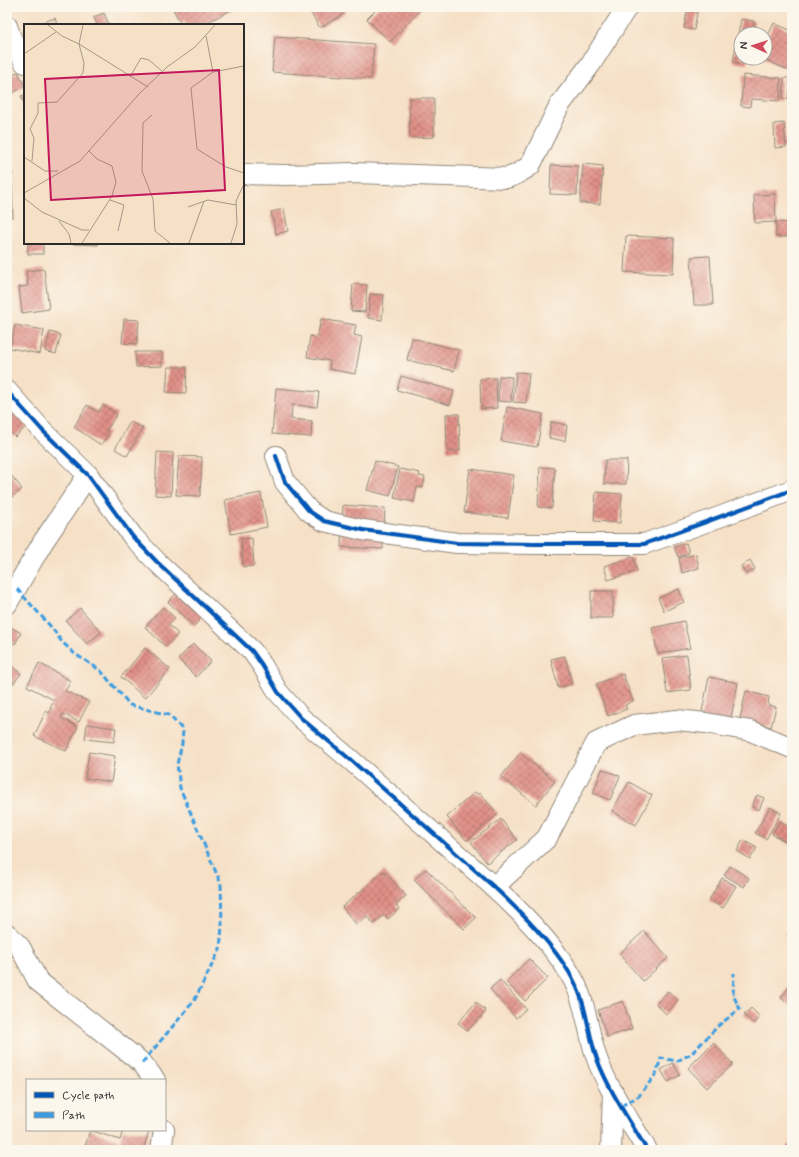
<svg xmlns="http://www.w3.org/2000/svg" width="799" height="1157" font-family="Mynerve,sans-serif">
<defs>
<pattern id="building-cross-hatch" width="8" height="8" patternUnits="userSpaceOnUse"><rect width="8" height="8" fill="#e19087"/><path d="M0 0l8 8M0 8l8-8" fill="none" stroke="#b7766f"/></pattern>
</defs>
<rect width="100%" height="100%" fill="#fbf7ec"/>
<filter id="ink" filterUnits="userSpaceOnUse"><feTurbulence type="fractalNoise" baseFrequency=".025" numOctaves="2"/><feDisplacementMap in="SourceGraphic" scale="8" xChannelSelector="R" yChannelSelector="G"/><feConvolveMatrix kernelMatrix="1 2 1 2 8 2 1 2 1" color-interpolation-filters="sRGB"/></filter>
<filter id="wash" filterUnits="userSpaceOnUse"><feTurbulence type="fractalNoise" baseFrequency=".012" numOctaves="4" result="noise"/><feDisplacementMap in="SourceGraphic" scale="16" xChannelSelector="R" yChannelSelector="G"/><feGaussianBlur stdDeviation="0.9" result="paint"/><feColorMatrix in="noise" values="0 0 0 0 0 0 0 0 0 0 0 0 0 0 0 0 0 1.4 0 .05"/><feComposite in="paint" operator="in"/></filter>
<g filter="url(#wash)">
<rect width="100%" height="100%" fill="#f6e0c6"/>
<g id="blocks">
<!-- building -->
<g fill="url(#building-cross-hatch)">
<path d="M172,7h57l2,3 -29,15h-15l-2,-4 -4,3z"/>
<path d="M307,7h35l3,6 -25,15z"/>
<path d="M379,7h42l1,1 -32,34 -23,-23z"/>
<path d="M688,7h10l-4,23 -10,-2z"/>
<path d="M104,13l5,12h-12l-3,-8z"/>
<path d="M55,18l2,7h-16l-1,-2z"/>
<path d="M741,19l13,2 -2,13h-11v24h7l-1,6 -14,-2z"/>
<path d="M774,23l18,8v41l-30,-14h3v-16z"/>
<path d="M275,37l99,7 -3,35 -99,-7z"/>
<path d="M18,72l7,14 -12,7 -6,-11v-5z"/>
<path d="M743,75l38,3 -1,23 -29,-2 -1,8 -9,-1z"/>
<path d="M784,78h8v21h-9z"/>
<path d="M25,95v11l-4,-10z"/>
<path d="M409,98h25v39l-24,1z"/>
<path d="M784,123l2,24 -11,1 -1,-24z"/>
<path d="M7,162l6,13 -6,3z"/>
<path d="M583,164l20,2 -3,38 -20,-1z"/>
<path d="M551,165l27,1 -1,29 -27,-1z"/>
<path d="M12,186l1,31h-6v-30z"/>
<path d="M775,194l1,28 -21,1 -1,-28z"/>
<path d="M284,209l4,22 -12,3 -5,-22z"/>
<path d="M776,222l16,1v14h-16z"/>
<path d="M626,236l48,2 -1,36 -49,-2z"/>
<rect x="28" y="243" width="15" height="11"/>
<path d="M73,243h25v2l-25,-1z"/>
<path d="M710,256l3,49h-19l-3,-48z"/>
<path d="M44,269l5,40 -27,4 -3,-26 9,-1 -2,-15z"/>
<path d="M353,284l14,1 -2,27 -14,-1z"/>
<path d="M370,294l14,1 -2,25 -14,-2z"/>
<path d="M124,319l15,1 -2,24 -15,-1z"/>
<path d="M321,319l35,6 -2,10 8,2 -7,37 -26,-5 1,-8 -23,-4 3,-21 7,2z"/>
<path d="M15,325l29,5 -4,24 -30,-6z"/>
<path d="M50,332l11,3 -5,19 -11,-3z"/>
<path d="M412,338l47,12 -5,21 -47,-11z"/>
<path d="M135,352h27v14l-26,1z"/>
<path d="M168,367h19l-1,26 -20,-1z"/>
<path d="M516,372l13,1 -3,30 -13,-1z"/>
<path d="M401,376l53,15 -4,14 -53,-15z"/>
<path d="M499,376l13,1 -1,25 -13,-1z"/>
<path d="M496,378l1,30 -16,1 -1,-30z"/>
<path d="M276,388l43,4 -2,15 -25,-2 -1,14 21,2 -1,16 -39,-3z"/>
<path d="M7,404l20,22 -12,11 -8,-8z"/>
<path d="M87,405l11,7 5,-7 14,9 -11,17 3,2 -8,12 -27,-18z"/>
<path d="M507,407l36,7 -6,33 -36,-6z"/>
<path d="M446,414h13l1,37h-13z"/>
<path d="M130,422l13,6 -16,28 -12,-7z"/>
<path d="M551,422l16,3 -2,16 -16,-3z"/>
<path d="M157,452l16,1 -2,43 -16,-1z"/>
<path d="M179,456l23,1 -2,39 -24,-1z"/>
<path d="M605,460h22l-1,24h-22z"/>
<path d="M375,461l23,6 -8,29 -23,-6z"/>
<path d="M540,467l15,1 -3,40 -14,-1z"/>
<path d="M400,469l20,4 -1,3 6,1 -2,11 -6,-1 -3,15 -20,-4z"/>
<path d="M470,469l44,6 -6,43 -44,-6z"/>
<path d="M7,470l15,19 -15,12z"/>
<path d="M596,492l26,2 -2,29 -26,-2z"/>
<path d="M261,493l6,34 -36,7 -6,-34z"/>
<path d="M343,505l42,3 -2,41 -42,-2z"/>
<path d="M252,538l2,28 -11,1 -2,-28z"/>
<path d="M686,543l3,10 -11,4 -4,-10z"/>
<path d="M696,554l3,14 -17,5 -3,-15z"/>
<path d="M633,557l4,14 -29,9 -4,-14z"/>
<path d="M750,560l5,9 -9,5 -5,-8z"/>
<path d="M679,589l5,13 -20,9 -6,-13z"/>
<path d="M179,591l25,24 -10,11 -26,-24z"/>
<rect x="591" y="591" width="22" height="27"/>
<path d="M163,607l12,11 -6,7 9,9 -12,13 -21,-20z"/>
<path d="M80,608l21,24 -14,12 -21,-23z"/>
<path d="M684,621l6,27 -32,6 -6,-26z"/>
<path d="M7,625l14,8 -6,11 -8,-5z"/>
<path d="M193,644l18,17 -15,16 -18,-18z"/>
<path d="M145,648l25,21 -25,29 -24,-21z"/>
<path d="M687,655l4,35 -24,3 -5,-35z"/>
<path d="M565,656l7,28 -14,4 -7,-29z"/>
<path d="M7,662l14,12 -9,11 -5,-3z"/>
<path d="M39,663l32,18 -6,10 24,11 -10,20 -16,-8 -2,4 17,9 -12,24 -32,-15 12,-25 3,2 3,-4 -2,-1 4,-8 -27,-14z"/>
<path d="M623,674l10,27 -8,4 2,4 -19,7 -12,-32z"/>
<path d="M709,677l29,6 -8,40 -29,-6z"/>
<path d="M746,691l23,6 -1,8 8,2 -5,20 -7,-2 -2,8 -24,-5z"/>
<path d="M87,724l29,4 -2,14 -29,-3z"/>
<path d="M89,752l26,4 -4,26 -26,-4z"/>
<path d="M520,753l35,28 -19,24 -35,-28z"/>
<path d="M602,769l18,7 -10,24 -17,-7z"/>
<path d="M629,782l23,13 -16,30 -24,-14z"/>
<path d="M475,792l3,3 2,-2 18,21 -30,26h-2l-19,-23z"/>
<path d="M757,795l7,3 -5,12 -7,-3z"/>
<path d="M770,807l11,6 -15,26 -11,-6z"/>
<path d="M501,819l16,21 -30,23 -16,-21z"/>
<path d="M780,821l12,7v17l-20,-11z"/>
<path d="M743,840l14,8 -7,11 -13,-8z"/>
<path d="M730,866l19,12 -5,9 -20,-12z"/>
<path d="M426,869l50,49 -12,11 -50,-49z"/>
<path d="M384,871l22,25 -10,9 3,4 -11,10 -3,-5 -11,10 -7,-8 -10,9 -15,-18z"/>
<path d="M722,878l14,8 -13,22 -14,-8z"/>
<path d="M792,927v12l-5,-4z"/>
<path d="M644,931l24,27 -25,23 -24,-27z"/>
<path d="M529,959l19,19 -23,23 -19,-19z"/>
<path d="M500,980l26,29 -10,9 -26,-29z"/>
<path d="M792,982v24l-11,-8z"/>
<path d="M668,991l10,9 -12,14 -10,-10z"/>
<path d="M623,1001l9,28 -25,8 -9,-27z"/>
<path d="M476,1002l10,9 -19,20 -9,-8z"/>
<path d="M751,1008l9,9 -6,7 -10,-9z"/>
<path d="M713,1043l20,21 -26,24 -19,-20z"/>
<path d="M673,1063l7,12 -12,7 -7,-12z"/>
<path d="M90,1130l30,10 3,-10h22l4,1 -6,19h-59z"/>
<path d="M792,1143v7h-8z"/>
</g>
</g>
</g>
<g filter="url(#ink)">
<use href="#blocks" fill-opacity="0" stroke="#908678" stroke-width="1"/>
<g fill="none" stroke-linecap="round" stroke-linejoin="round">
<defs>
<g id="minor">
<path d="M7,26l4,12 14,25"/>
<path d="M243,174l44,1 67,-2 153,5 8,-3 15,-9 29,-60 31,-41 37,-58"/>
<path d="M7,391l35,39 46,45 45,62 24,25 95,89 10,14 16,27 23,26 51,43 142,126c27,25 63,61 80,94 13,25 14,53 23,78 12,32 33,62 50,91"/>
<path d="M276,456l9,26 24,29 15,10 39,9 94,13 80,1h107l59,-21 89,-33"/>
<path d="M7,604l36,-62 45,-67"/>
<path d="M494,887l53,-49 49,-95 38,-18 43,-5 29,3 45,8 41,17"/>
<path d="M7,934l13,13 18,34 104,82 13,17"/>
<path d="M161,1150l3,-20"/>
<path d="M611,1150l2,-58"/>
</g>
</defs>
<!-- minor casing -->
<use href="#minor" stroke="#908678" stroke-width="22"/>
<!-- minor -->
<use href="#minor" stroke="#fff" stroke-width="20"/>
<!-- quiet -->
<g stroke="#3d9ce1" stroke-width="3" stroke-dasharray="6 3" stroke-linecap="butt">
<path d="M17,589l35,39 10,14 13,12 25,16 30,35 39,10 14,15 -1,14 -5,20 3,24 41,96 1,42 -2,23 -26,52 -52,62"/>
<path d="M621,1106l18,-10 17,-22 5,-16 16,3 14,-7 28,-29 21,-16 -7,-14 1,-22"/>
</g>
<defs>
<g id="cycleway">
<path d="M7,391l35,39 46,45 45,62 24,25 95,89 10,14 16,27 23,26 51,43 142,126c27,25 63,61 80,94 13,25 14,53 23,78 12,32 33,62 50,91"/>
<path d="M276,456l9,26 24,29 15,10 39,9 94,13 80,1h107l59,-21 89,-33"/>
</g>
</defs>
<!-- cycleway casing -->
<use href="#cycleway" stroke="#fbf7ec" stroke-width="6"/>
<!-- cycleway -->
<use href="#cycleway" stroke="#0057b8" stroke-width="4"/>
</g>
</g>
<!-- overview -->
<g transform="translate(24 24)">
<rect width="220" height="220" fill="#f6e0c6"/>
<path fill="none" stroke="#a59888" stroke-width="1" d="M24,1l14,11 17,8 69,43M182,12l7,36M0,30l32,-22M220,42l-31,6 -22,16 6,61 29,18 18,6M106,53l11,-19 8,2 14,12M128,91l-9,8 -1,48 11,28 2,32 15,12M0,133l21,14h13M8,137l2,-23 -4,-9 8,-16v-10l19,-1 26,-29 1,-10 -5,-19 4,-19M0,169l56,-32 59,-67 28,-27 28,-20 20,-22M0,174l18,14 40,18h7M86,176l14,5 -6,26M164,183l20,-7 28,5M35,197l10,13 2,9M58,219l30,-47 4,-14 -4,-16 -15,-7 -8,-8M165,219l15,-42M207,219l6,-19 -1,-23 8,-17"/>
<path fill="#c2185b" fill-opacity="0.15" stroke="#c2185b" stroke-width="2" d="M195,46l6,120 -174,10 -6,-121z"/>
<rect width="220" height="220" fill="none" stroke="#2b2b2b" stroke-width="2"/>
</g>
<!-- margin -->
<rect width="799" height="1157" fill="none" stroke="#fbf7ec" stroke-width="24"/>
<!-- legend -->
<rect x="26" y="1079" width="140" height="52" fill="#fbf7ec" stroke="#a8a59f"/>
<rect x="34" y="1092" width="20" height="6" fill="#0057b8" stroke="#a8a59f"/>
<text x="62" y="1099" font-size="12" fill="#2b2b2b">Cycle path</text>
<rect x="34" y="1112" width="20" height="6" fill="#3d9ce1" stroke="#a8a59f"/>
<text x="62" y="1119" font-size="12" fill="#2b2b2b">Path</text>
<!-- north arrow -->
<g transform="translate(753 46) rotate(273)"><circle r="19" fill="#fbf7ec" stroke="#a8a59f"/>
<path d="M0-3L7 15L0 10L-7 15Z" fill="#d1495b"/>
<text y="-6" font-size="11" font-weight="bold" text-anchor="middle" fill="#2b2b2b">N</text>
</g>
</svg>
